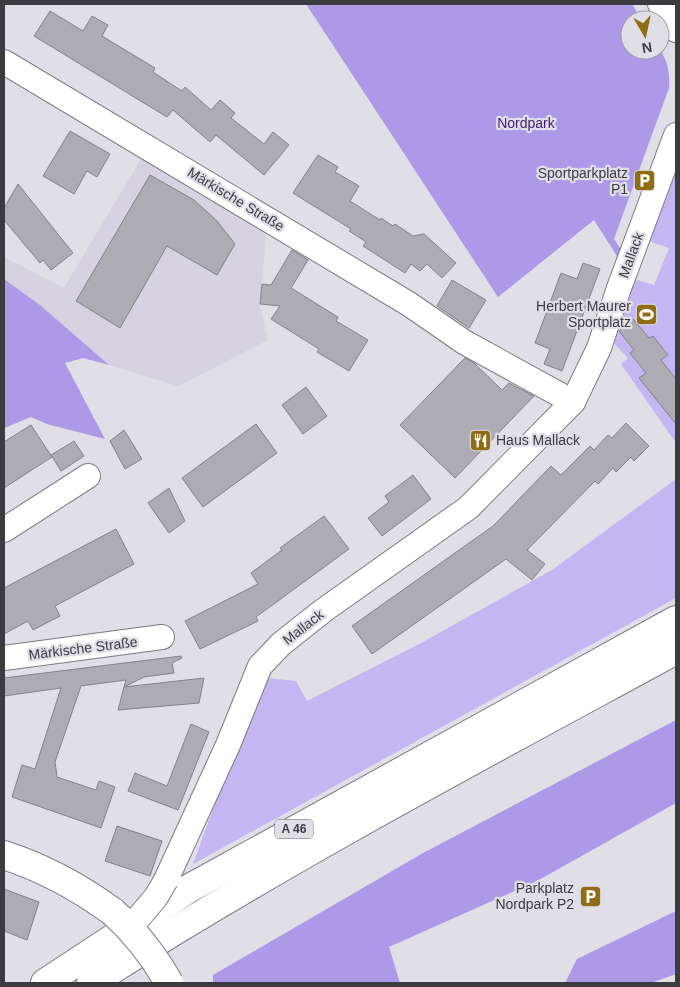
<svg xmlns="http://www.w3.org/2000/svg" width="680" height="987" font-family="Arial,sans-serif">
<rect width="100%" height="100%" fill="#e0dee7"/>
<!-- built -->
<path fill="#d6d2e2" d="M145,152l122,71 -7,84 8,33 -90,46 -69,-21 -69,-60 -36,-26v-22l60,31z"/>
<!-- green -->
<g fill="#c4b6f3">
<path d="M676,157v286l-55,-79 7,-6 -19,-20 22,-60 23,7 15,-37 -23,-8z"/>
<path d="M676,479v119l-483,266 45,-124 28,-62 30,3 11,20 114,-58 131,-73z"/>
</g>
<!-- forest -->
<g fill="#ac99e7">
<path d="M306,4h326l10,16h-12v30h30c8,12 10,23 9,38l-55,151 11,16 -3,9 -28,-44 -96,77z"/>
<path d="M4,279l36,26 69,60 -26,-7 -18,5 40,76 -58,-15 -16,-7 -27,11z"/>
<path d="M676,720v83l-139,78 -148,66 11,36h-187v-8l210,-122z"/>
<path d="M676,911v63l-25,9h-86l12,-24z"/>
</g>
<!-- building -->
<g fill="#adabb3" stroke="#838189">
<path d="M50,11l33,20 9,-15 16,9 -6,11 53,32 -2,4 29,19 3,-4 26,23 9,-10 15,13 -4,5 33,26 9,-12 16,13 -25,30 -48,-40 -6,7 -37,-32 -6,7 -133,-81z"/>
<path d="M70,131l40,23 -13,23 -10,-6 -13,23 -31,-18z"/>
<path d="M318,155l20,12 -3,5 24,14 -9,15 30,19 1,-2 12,8 2,-2 18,12 11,-2 32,29 -14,15 -15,-14 -7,7 -9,-7 -6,9 -42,-27 3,-4 -17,-11 2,-2 -58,-36z"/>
<path d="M150,175l44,25 23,21 18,23 -18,31 -50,-29 -47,82 -44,-27z"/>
<path d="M18,184l55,69 -22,17 -8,-10 -3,3 -36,-43v-12z"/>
<path d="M292,250l16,10 -17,28 47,29 -2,4 32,19 -19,31 -32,-19 2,-3 -48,-30 9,-13 -20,-2 2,-20 9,1z"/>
<path d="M583,263l17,6 -38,102 -18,-7 6,-15 -15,-6 26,-70 16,6z"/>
<path d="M452,280l34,20 -17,28 -32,-22z"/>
<path d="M633,319l16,19 4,-2 15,19 -7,5 15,19v45l-37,-46 7,-5 -16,-20 4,-3 -15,-19z"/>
<path d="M465,358l9,5 28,27 7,-7 25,13 -79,82 -55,-53z"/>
<path d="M306,387l21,29 -24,18 -21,-29z"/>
<path d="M626,423l23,23 -15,15 -3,-4 -15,15 -3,-4 -15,16 -3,-3 -68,69 18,14 -13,16 -26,-21 -134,95 -20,-28 141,-100 58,-60 10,9 29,-29 4,4 14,-15 4,3z"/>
<path d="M256,424l21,29 -74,54 -21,-29z"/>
<path d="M31,425l21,32 -48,31v-46z"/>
<path d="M124,430l18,29 -17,10 -15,-28z"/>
<path d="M74,441l10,15 -23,15 -10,-16z"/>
<path d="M413,475l18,24 -49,37 -14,-18 21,-16 -4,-6z"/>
<path d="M169,488l16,33 -16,12 -21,-30z"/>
<path d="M324,516l25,33 -93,68 2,4 -58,28 -15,-28 73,-37 -7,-11 31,-23 -2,-2z"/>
<path d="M116,529l18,35 -79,42 5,10 -27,14 -5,-9 -24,13v-46z"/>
<path d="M181,656l1,2 -10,5 2,10 -30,4 -20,10 2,-7 -45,6 -26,76 2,15 39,13 3,-9 16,6 -14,41 -89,-31 10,-32 13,4 26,-81 -57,8v-18z"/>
<path d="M204,678l-5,25 -81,7 6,-23z"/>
<path d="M191,724l18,8 -31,78 -50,-19 7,-18 32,13z"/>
<path d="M117,826l45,15 -12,35 -45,-15z"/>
<path d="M4,889l35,13 -12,38 -23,-9z"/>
</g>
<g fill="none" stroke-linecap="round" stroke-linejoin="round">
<defs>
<g id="minor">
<path d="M660,4l16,26"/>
<path d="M4,62l405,242 55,38 109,60"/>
<path d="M4,530l84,-54"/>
<path d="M4,658l158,-21"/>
<path d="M166,880l62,-135 32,-79 21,-22 43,-34 144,-102 105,-106 26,-54 20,-60 57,-153"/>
</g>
<path id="major" d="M4,855c40,13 75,32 109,57"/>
<g id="highway">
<path d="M45,983l143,-94 488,-269"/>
<path d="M91,983c189,-121 388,-226 585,-333"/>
</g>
</defs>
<!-- minor casing -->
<use href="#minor" stroke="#7b7a82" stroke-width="26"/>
<!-- major casing -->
<use href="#major" stroke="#7b7a82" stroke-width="30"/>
<!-- highway casing -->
<use href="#highway" stroke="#7b7a82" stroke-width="30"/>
<!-- minor -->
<use href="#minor" stroke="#fff" stroke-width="24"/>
<!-- major -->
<use href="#major" stroke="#fff" stroke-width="28"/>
<!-- highway -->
<use href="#highway" stroke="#fff" stroke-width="28"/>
<defs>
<path id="minor-bridge" d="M130,928l26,-31 10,-17"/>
<path id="major-bridge" d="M113,912c23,21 41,44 56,71"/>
</defs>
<!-- minor-bridge casing -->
<use href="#minor-bridge" stroke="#7b7a82" stroke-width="26" stroke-linecap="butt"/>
<!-- major-bridge casing -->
<use href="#major-bridge" stroke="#7b7a82" stroke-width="30" stroke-linecap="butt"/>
<!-- minor-bridge -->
<use href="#minor-bridge" stroke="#fff" stroke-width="24"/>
<!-- major-bridge -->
<use href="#major-bridge" stroke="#fff" stroke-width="28"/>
</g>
<!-- icons -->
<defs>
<symbol id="parking-square" viewBox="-11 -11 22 22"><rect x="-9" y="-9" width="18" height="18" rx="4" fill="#906d12" stroke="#e0dee7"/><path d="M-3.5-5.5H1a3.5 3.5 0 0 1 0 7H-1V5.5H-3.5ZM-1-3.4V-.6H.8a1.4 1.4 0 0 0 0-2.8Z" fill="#fff"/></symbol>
<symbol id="stadium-square" viewBox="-11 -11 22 22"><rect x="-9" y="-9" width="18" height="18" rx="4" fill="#906d12" stroke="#e0dee7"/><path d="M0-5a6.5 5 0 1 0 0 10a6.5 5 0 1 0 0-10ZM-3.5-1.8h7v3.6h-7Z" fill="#fff"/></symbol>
<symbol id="restaurant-square" viewBox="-11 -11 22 22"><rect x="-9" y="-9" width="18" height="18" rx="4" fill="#906d12" stroke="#e0dee7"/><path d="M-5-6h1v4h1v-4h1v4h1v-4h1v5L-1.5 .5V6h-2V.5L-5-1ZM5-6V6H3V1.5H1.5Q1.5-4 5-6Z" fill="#fff"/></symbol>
</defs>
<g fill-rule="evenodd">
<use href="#parking-square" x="632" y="168" width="25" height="25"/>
<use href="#stadium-square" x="634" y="302" width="25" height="25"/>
<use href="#restaurant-square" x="468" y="428" width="25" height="25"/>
<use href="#parking-square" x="578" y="884" width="25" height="25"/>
</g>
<g text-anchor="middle" stroke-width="4.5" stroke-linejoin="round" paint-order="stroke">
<!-- shield labels -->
<rect fill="#e0dee7" stroke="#6d6c71" stroke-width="1" x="275" y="819.5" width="38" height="19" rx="4"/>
<g font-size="12" font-weight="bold" fill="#3c3b3f">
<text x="294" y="833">A 46</text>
</g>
<!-- park labels -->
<g font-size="14" fill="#3f1d77" stroke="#e0dee7">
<text x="526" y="128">Nordpark</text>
</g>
<!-- poi labels -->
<g font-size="14" fill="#3c3b3f" stroke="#e0dee7" text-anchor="end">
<text x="628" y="178">Sportparkplatz<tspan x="628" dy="16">P1</tspan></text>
<text x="631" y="311">Herbert Maurer<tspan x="631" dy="16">Sportplatz</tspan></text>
<text x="496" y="445" text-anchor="start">Haus Mallack</text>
<text x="574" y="893">Parkplatz<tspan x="574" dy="16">Nordpark P2</tspan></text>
</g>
<!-- street labels -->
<g font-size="14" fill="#3c3b3f" stroke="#e0dee7">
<text transform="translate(236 199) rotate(31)" y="5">Märkische Straße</text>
<text transform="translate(631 255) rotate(-70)" y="5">Mallack</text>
<text transform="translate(303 627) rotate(-38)" y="5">Mallack</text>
<text transform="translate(83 648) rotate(-7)" y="5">Märkische Straße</text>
</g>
</g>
<!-- border -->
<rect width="680" height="987" fill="none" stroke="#3c3b3f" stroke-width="10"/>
<!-- north arrow -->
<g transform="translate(645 35) rotate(171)"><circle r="24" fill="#e0dee7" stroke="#9e9da4"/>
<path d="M0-4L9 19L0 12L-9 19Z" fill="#906d12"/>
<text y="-8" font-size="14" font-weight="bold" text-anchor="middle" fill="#3c3b3f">N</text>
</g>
</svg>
